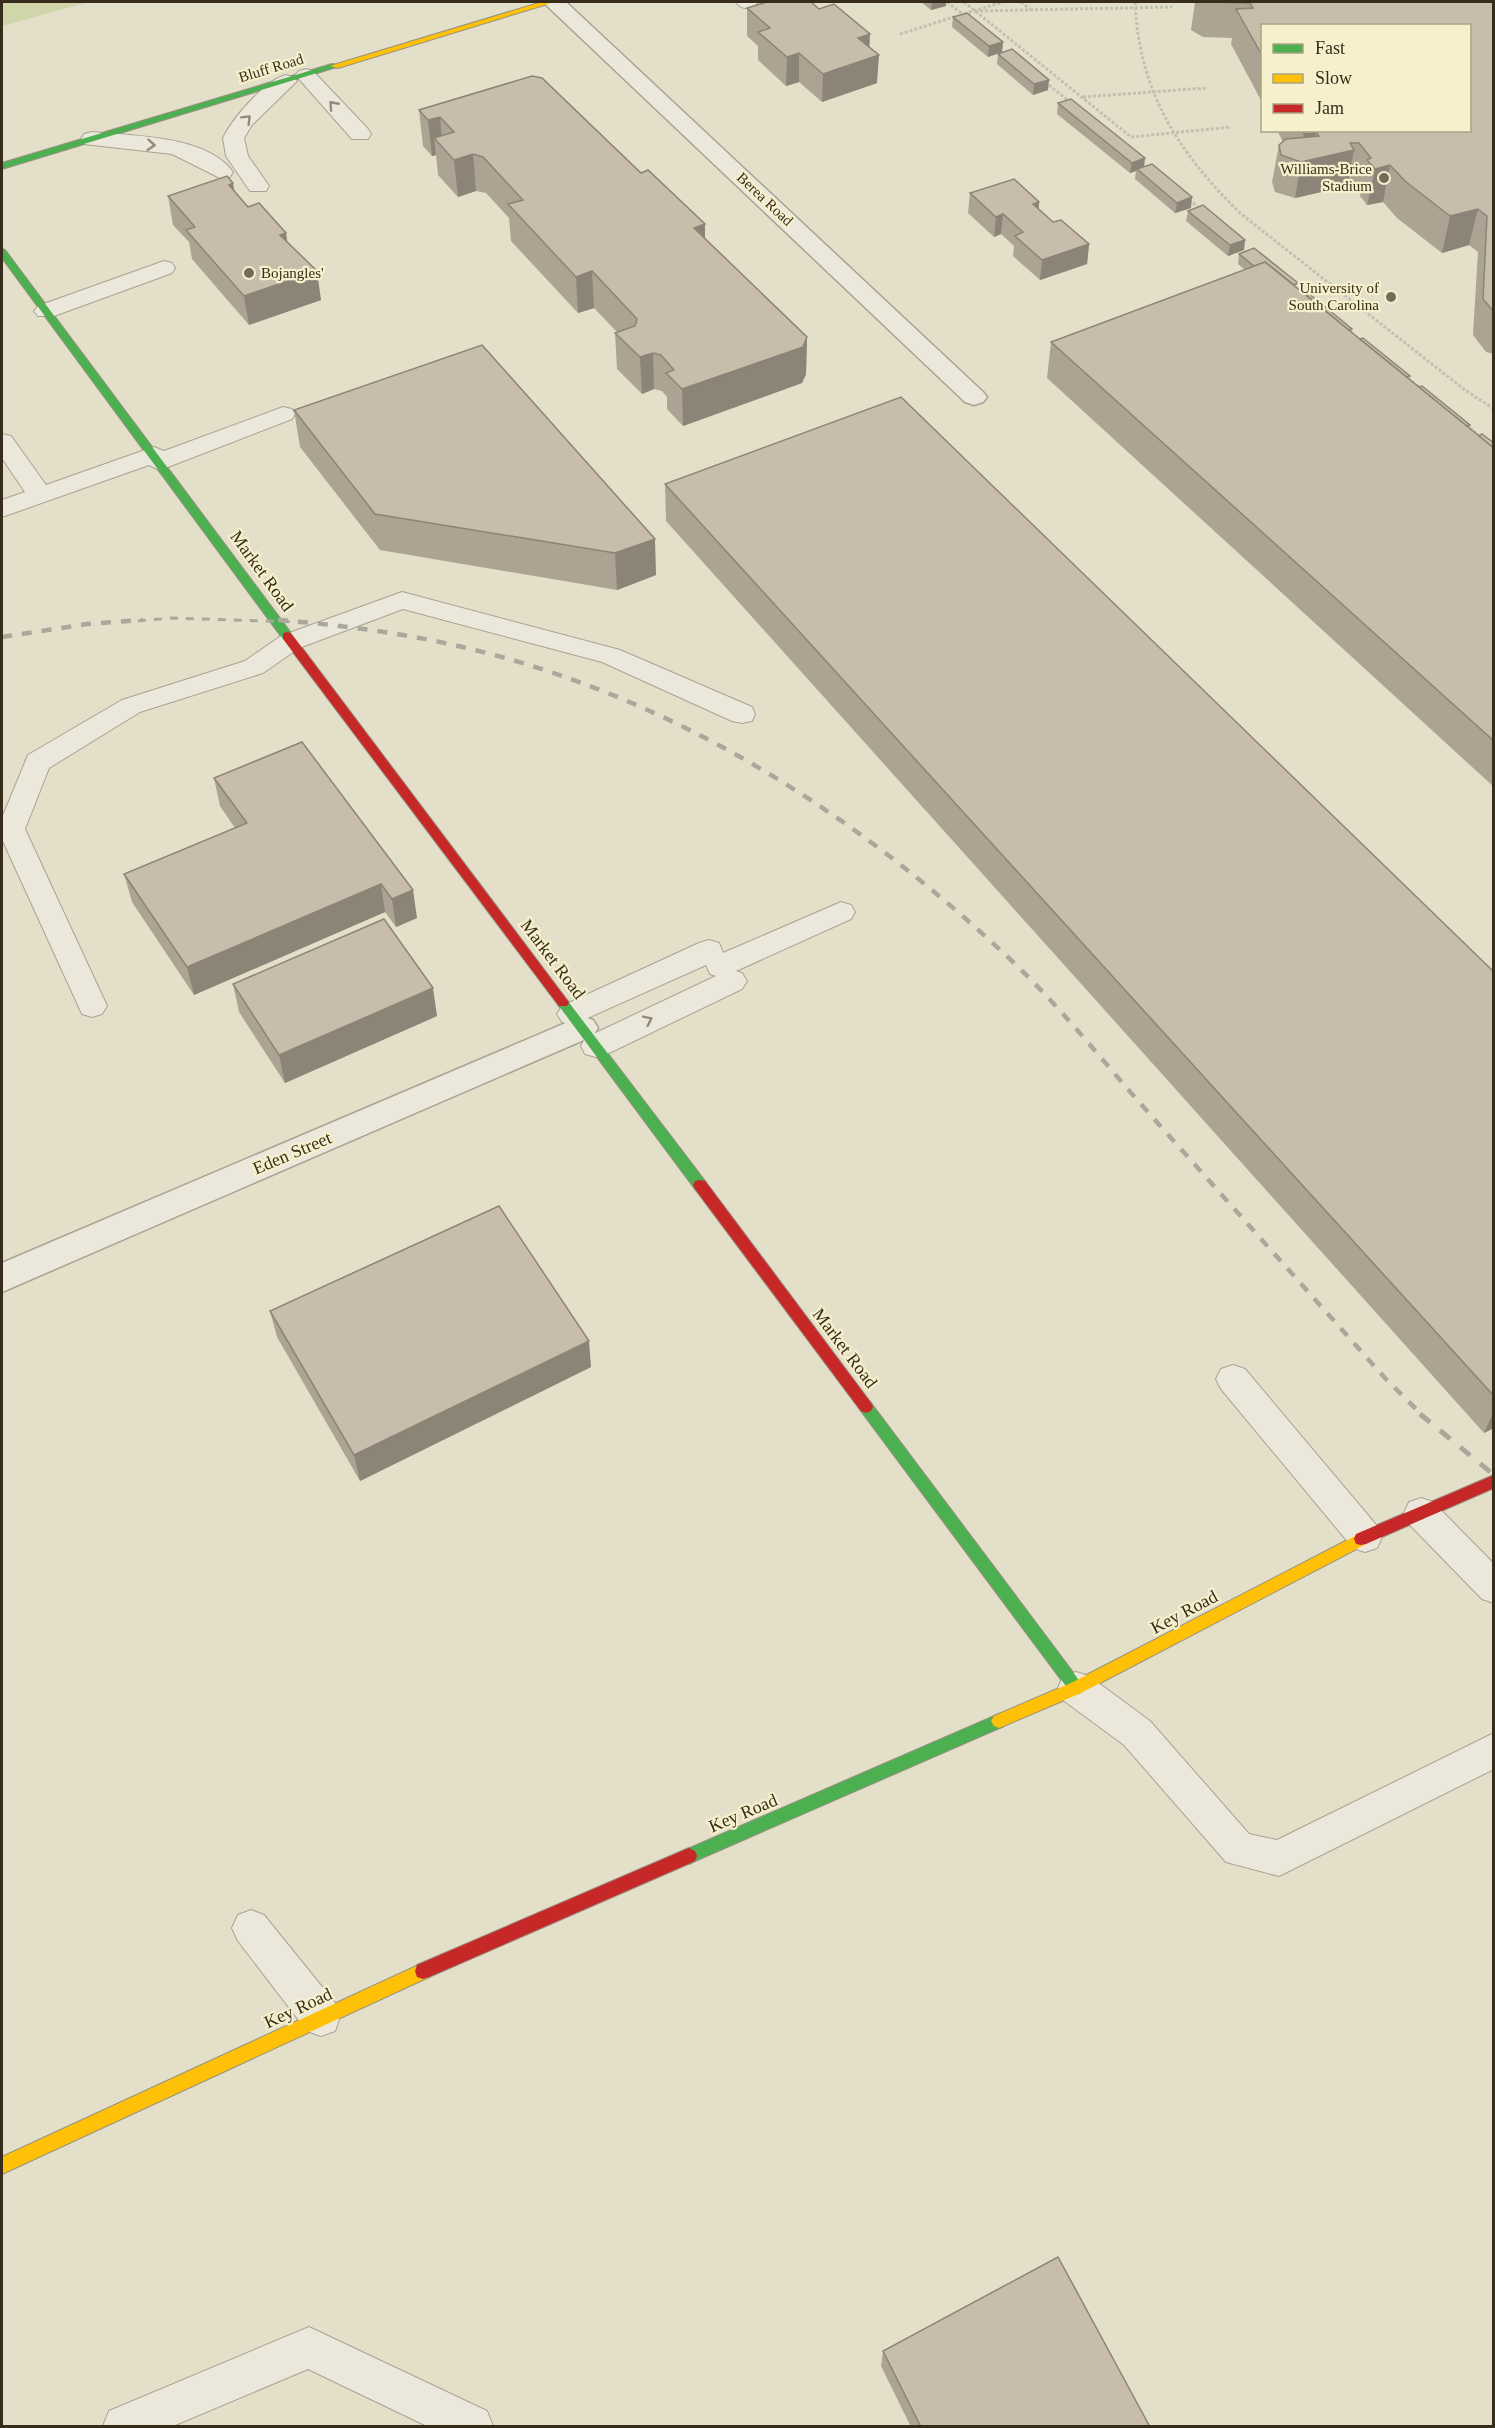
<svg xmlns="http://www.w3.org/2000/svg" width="1495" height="2428" font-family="'Times New Roman',serif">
<rect width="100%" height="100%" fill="#e4dfc9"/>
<!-- green -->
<path fill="#d0d6aa" d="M2,2h87l-87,24z"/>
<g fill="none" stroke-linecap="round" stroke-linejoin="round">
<defs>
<g id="lane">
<path d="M736,2h20l1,1 -3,4c-8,2 -13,2 -18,-5z"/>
<path d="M306,69l7,2 55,58 3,5 -3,5h-16l-53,-60 -4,-4 4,-4z"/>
<path d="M286,75l7,2 4,4 -45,44 -8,13 4,18 21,30 -3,5h-16l-24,-35 -3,-18c9,-19 42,-58 63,-63z"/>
<path d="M92,132c40,4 115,3 141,40l-3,5 -8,2 -50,-25 -88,-10 -3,-5 3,-5z"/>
<path d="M164,261l8,2 3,5 -3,5 -118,43h-16l-4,-5 4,-5z"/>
<path d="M283,407l9,2 3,5 -3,5 -124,48 -9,3 -10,-5 -147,52v-17l23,-8 -23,-34v-24l9,2 35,49 99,-35 9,-3 10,4z"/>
<path d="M402,592l218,58 132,57 3,7 -3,7 -10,2 -10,-2 -130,-59 -199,-53 -104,39 -36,25 -123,39 -91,56 -24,61 82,177 -5,8 -10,3 -10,-3 -80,-175v-21l26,-63 94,-55 123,-39 36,-25z"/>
<path d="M841,902l10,3 4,7 -4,7 -115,52 6,2 5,8 -5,8 -135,65 -11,3 -11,-3 -4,-8 4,-8 131,-62 -6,-2 -4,-9 -134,60 -10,-3 -5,-8 5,-8 137,-63 10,-3 10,3 4,10z"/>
<path d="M1233,1365l12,4 132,157 5,11 -5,11 -12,4 -12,-4 -132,-159 -5,-10 5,-10z"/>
<path d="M1421,1498l12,4 61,62v39l-12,-4 -73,-75 -5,-11 5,-11z"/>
<path d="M1076,1672l13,4 61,45 99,113 28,6 217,-107v36l-215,107 -53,-14 -102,-117 -61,-45 -5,-12 5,-12z"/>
<path d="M251,1910l13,5 71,88 5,14 -5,14 -14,5 -14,-5 -69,-90 -6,-13 6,-13z"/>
<path d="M309,2327l178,84 6,15h-66l-119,-57 -135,57h-70l6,-15z"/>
</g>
<g id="street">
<path d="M543,2h23l417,390 4,5 -4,5 -9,3 -9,-3z"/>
<path d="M582,1016l11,4 5,8 -5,8 -591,256v-29z"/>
</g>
<g id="fast">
<path d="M332,64l8,2 -338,103v-6z"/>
<path d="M2,249l3,1 286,383v6h-8l-281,-381z"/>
<path d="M563,998l4,2 138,181 2,4 -2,4h-10l-136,-183 -2,-3z"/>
<path d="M866,1401l5,2 210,280 3,5 -3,5 -5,2 -5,-2 -210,-282 -2,-4 2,-4z"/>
<path d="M999,1714l5,2 3,5 -3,5 -309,135 -6,3 -6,-3 -2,-5 2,-5z"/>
</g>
<g id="slow">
<path d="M542,2h12l-216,66 -8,-2z"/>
<path d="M1361,1533l5,1 2,5 -2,5 -285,149 -82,35 -5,-2 -3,-5 3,-5 77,-33z"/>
<path d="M423,1963l6,2 2,6 -2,6 -427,197v-17z"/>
</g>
<g id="jam">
<path d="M287,632l4,1 276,367 2,3 -2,3h-8l-276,-367v-6z"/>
<path d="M700,1180l5,1 166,222 2,4 -2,4 -5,2 -5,-2 -166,-222 -2,-4 2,-4z"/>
<path d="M1494,1475v13l-128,56 -5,1 -5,-1 -2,-5 2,-5z"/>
<path d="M689,1848l6,3 2,5 -2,5 -266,116 -6,2 -6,-2 -2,-6 2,-6z"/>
</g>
</defs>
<!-- lane casing -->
<use href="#lane" stroke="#a8a293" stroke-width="2"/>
<!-- street casing -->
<use href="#street" stroke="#a8a293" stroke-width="3"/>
<!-- fast casing -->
<use href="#fast" stroke="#989283" stroke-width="2"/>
<!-- slow casing -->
<use href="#slow" stroke="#989283" stroke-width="2"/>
<!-- jam casing -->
<use href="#jam" stroke="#989283" stroke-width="2"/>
<!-- path -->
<g stroke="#c3c0b2" stroke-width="3" stroke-dasharray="3 2" stroke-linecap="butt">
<path d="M947,2l18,14"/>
<path d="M964,2l167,135 100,-10"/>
<path d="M1021,2l9,7"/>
<path d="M1135,2c4,90 43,150 106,212l224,176 29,19"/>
<path d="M975,11l197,-4"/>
<path d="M964,14l39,-12"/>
<path d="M900,34l57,-18"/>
<path d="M1045,82l25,20"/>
<path d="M1083,97l123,-9"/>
<path d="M1189,200l13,10"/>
<path d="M1408,378l12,10"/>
<path d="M1466,425l15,12"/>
</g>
<!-- lane -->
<use href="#lane" fill="#ebe8db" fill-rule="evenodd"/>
<!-- street -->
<use href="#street" fill="#ebe8db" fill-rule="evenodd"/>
<!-- fast -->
<use href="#fast" fill="#4caf50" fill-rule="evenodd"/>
<!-- slow -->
<use href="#slow" fill="#ffc107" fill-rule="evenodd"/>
<!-- jam -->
<use href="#jam" fill="#c62828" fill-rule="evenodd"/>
<!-- rail-far2 -->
<path stroke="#aaa79c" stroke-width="3" stroke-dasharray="8 8" stroke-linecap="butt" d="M122,622l51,-4 123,4"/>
<!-- rail-far1 -->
<g stroke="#aaa79c" stroke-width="4.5" stroke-dasharray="10 10" stroke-linecap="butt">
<path d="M278,620c51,4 102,10 152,20 224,44 420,167 583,322 46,44 85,93 126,140 82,92 164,184 246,276l37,37"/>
<path d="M2,637l85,-13 56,-4"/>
</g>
<!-- rail -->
<path stroke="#aaa79c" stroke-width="5" stroke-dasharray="13 13" stroke-linecap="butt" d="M1420,1414l74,61"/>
</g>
<!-- wall -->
<g fill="#aca392">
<path d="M921,2h25v4l-15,4z"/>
<path d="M1195,2h299v352l-8,-2 -13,-17 5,-83 -9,-7 -27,8 -45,-35 -14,-16 -16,3 -7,-9 1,-5 -10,-12h-2l-2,7 -52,12 -20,-6 -3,-10 7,-37 4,-3 -6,-12h193l-207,-104v78l-32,-60 1,-6 -29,-1 -12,-7z"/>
<path d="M747,8l123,39 7,36 -55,19 -23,-20 -13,4 -28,-26v-14l-11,-10z"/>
<path d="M953,17l50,25 -1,10 -14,5 -36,-30z"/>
<path d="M998,54l50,36 -15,5 -36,-31z"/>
<path d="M1058,103l133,105 -16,5 -40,-34 1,-8 -6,2 -73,-59z"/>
<path d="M419,110l222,63 64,51v15l102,98 -1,37 -4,9 -119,43 -16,-17v-12l-5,-6 -8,-2 -12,5 -25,-25 -2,-36 2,-1 -23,-24 -16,5 -67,-72 -2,-23 -23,-25 -10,-2 -18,6 -20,-22 -2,-20 -4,1 -9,-10z"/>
<path d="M235,192l13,15 38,26 1,9 34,58 -72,25 -57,-66 -3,-17 -16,-17 -5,-29z"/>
<path d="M970,193l69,9v7l14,13 36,22 -2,20 -47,16 -27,-24 1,-10 -13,-12 -7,3 -26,-24z"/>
<path d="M1188,211l57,29 -1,10 -16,6 -42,-35z"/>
<path d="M1239,254l58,34 55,41 -1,3 58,47 61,46 -1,3 10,8 15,7v344l-447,-409 4,-36 194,-72 -7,-6z"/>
<path d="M482,345l174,230 -39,15 -237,-40 -80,-103 -6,-37z"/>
<path d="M665,484l829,488v456l-10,5 -818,-912z"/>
<path d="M302,742l115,176 -21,9 -11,-15 -191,83 -62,-93 -8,-28 111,-46 -15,-22 -6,-28z"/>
<path d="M233,984l204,32 -152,67 -46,-71z"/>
<path d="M270,1311l321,56 -231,114 -83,-144z"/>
<path d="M883,2351l267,76h-239l-30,-61z"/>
</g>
<!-- shaded-wall -->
<g fill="#8c8477">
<path d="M932,2h14v4l-15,4z"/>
<path d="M870,34l-1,24 10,-3 -2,28 -55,19 1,-28 35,-36z"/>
<path d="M1003,42l-1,10 -14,5 1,-11z"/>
<path d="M799,53v29l-13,4 1,-29z"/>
<path d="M1049,80l-1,10 -15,5 1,-11z"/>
<path d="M440,117l3,31 -9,-10 2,17 -4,1 -4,-36z"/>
<path d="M1316,132l-5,28 43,-10 -7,36 -52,12 6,-36 -2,-1 5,-27z"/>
<path d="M473,154l3,37 -18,6 -4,-37z"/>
<path d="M1145,158l-1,10 -7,1 -1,2 -6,2 2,-10z"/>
<path d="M1390,165l-7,37 -16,3 8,-36z"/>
<path d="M233,183l5,29 -9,-27z"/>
<path d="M1192,197l-1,11 -16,5 2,-10z"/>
<path d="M1039,202l-1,20 -5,-18z"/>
<path d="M1478,209l-9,36 -27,8 8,-37z"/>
<path d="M1003,214l-2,20 -7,3 2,-20z"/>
<path d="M705,224v37l-11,-33z"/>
<path d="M286,233l4,29 -10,-27z"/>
<path d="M1245,240l-1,10 -16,6 2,-11z"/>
<path d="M1089,244l-2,20 -47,16 2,-20z"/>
<path d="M317,271l4,29 -72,25 -5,-29z"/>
<path d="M592,271l2,37 -16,5 -2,-36z"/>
<path d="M807,337l-1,37 -4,9 -119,43 -1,-37z"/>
<path d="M653,353l1,36 -12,5 -2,-37z"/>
<path d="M655,539l1,36 -39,15 -2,-37z"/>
<path d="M381,884l4,28 -191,83 -7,-28z"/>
<path d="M413,890l4,28 -21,9 -4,-28z"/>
<path d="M433,988l4,28 -152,67 -6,-28z"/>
<path d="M589,1341l2,26 -231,114 -6,-26z"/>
<path d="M1494,1411v17l-10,5z"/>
</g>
<!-- building -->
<g fill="#c8bdaa" stroke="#8c8477" stroke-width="1.5">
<path d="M767,2h44l8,7 15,-5 36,30 -12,4 21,17 -56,19 -24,-21 -12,4 -29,-25 12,-4 -23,-20z"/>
<path d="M1213,2h281v310l-11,-13 4,-83 -9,-7 -28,7 -45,-35 -15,-16 -15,4 -8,-9 4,-2 -12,-15h-9l4,7 -53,12 -20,-7 -2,-10 7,-6 33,-3 -3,-4 -12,2 -2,-4h168v-104h-207v31l-27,-48 17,-1 -3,-5z"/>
<path d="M967,13l36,29 -14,4 -36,-29z"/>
<path d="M1012,49l37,31 -15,4 -36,-30z"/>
<path d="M532,76l10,2 99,95 7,-3 57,54 -11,4 113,109 -4,10 -121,42 -16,-16 8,-3 -13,-15 -8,-2 -13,4 -25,-24 20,-7 2,-7 -45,-48 -16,6 -68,-73 15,-4 -40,-43 -10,-3 -19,6 -20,-22 20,-6 -14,-15 -12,3 -9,-10z"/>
<path d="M1071,99l74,59 -13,5 -74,-60z"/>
<path d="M1152,164l40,33 -15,6 -40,-34z"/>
<path d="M227,176l6,7 -4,2 19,22 11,-4 27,30 -6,2 37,36 -73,25 -58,-66 9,-3 -27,-31z"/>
<path d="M1014,179l25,23 -6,2 20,18 8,-2 28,24 -47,16 -27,-24 8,-4 -20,-18 -7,3 -26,-24z"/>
<path d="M1203,205l42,35 -15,5 -42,-34z"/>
<path d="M1254,248l44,35 -4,2 -29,-23 -11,4 -15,-12z"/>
<path d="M1265,262l229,186v293l-443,-399z"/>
<path d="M1307,292l45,37 -3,1 -45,-37z"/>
<path d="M1363,338l47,38 -3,1 -47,-38z"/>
<path d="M482,345l173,194 -40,14 -240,-39 -81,-104z"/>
<path d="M1422,386l48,39 -3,1 -48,-39z"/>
<path d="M901,397l593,575v424l-829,-912z"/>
<path d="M1482,434l12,9v5l-15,-12z"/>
<path d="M302,742l111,148 -21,9 -11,-15 -194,83 -63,-93 123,-51 -33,-45z"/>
<path d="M384,919l49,69 -154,67 -46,-71z"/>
<path d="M499,1206l90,135 -235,114 -84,-144z"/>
<path d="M1058,2257l92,170h-229l-38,-76z"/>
</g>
<!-- one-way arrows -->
<defs><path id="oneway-chevron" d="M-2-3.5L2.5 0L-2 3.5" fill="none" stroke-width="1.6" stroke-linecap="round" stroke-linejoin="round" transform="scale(1.5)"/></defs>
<g stroke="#918a7b">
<use href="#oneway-chevron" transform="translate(333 105) rotate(-132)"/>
<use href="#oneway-chevron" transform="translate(247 119) rotate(-45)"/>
<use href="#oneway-chevron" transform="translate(151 145) rotate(5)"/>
<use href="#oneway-chevron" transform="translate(648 1020) rotate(-26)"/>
</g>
<!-- markers -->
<g fill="#746b58" stroke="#f7f0cd" stroke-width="2">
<circle cx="1384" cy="178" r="6"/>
<circle cx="249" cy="273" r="6"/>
<circle cx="1391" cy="297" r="6"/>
</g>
<g text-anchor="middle" stroke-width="4.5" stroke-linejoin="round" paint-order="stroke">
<!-- far-street labels -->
<g font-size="15" fill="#372c1b" stroke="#f7f0cd">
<text transform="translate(271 68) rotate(-17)" y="5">Bluff Road</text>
<text transform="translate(765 199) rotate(43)" y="5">Berea Road</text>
</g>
<!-- far-poi labels -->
<g font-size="15" fill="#372c1b" stroke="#f7f0cd" text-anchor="end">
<text x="1372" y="174">Williams-Brice<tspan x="1372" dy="17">Stadium</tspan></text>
<text x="261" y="278" text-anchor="start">Bojangles'</text>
<text x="1379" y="293">University of<tspan x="1379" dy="17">South Carolina</tspan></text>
</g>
<!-- street labels -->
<g font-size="18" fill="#372c1b" stroke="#f7f0cd">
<text transform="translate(262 571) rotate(54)" y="6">Market Road</text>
<text transform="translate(553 959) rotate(53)" y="6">Market Road</text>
<text transform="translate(292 1153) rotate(-23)" y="6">Eden Street</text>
<text transform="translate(845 1348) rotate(53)" y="6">Market Road</text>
<text transform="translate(1184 1612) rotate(-28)" y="6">Key Road</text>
<text transform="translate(743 1813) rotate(-23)" y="6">Key Road</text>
<text transform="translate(298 2008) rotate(-25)" y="6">Key Road</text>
</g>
</g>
<!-- border -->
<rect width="1495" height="2428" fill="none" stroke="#372c1b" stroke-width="6"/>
<!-- legend -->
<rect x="1261" y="24" width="210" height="108" fill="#f7f0cd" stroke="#aaa286" stroke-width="1.5"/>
<rect x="1273" y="44" width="30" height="9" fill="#4caf50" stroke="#aaa286" stroke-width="1.5"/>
<text x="1315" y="54" font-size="18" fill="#372c1b">Fast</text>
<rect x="1273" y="74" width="30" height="9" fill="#ffc107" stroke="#aaa286" stroke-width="1.5"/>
<text x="1315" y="84" font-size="18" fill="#372c1b">Slow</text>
<rect x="1273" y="104" width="30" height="9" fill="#c62828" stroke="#aaa286" stroke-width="1.5"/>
<text x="1315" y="114" font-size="18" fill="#372c1b">Jam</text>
</svg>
